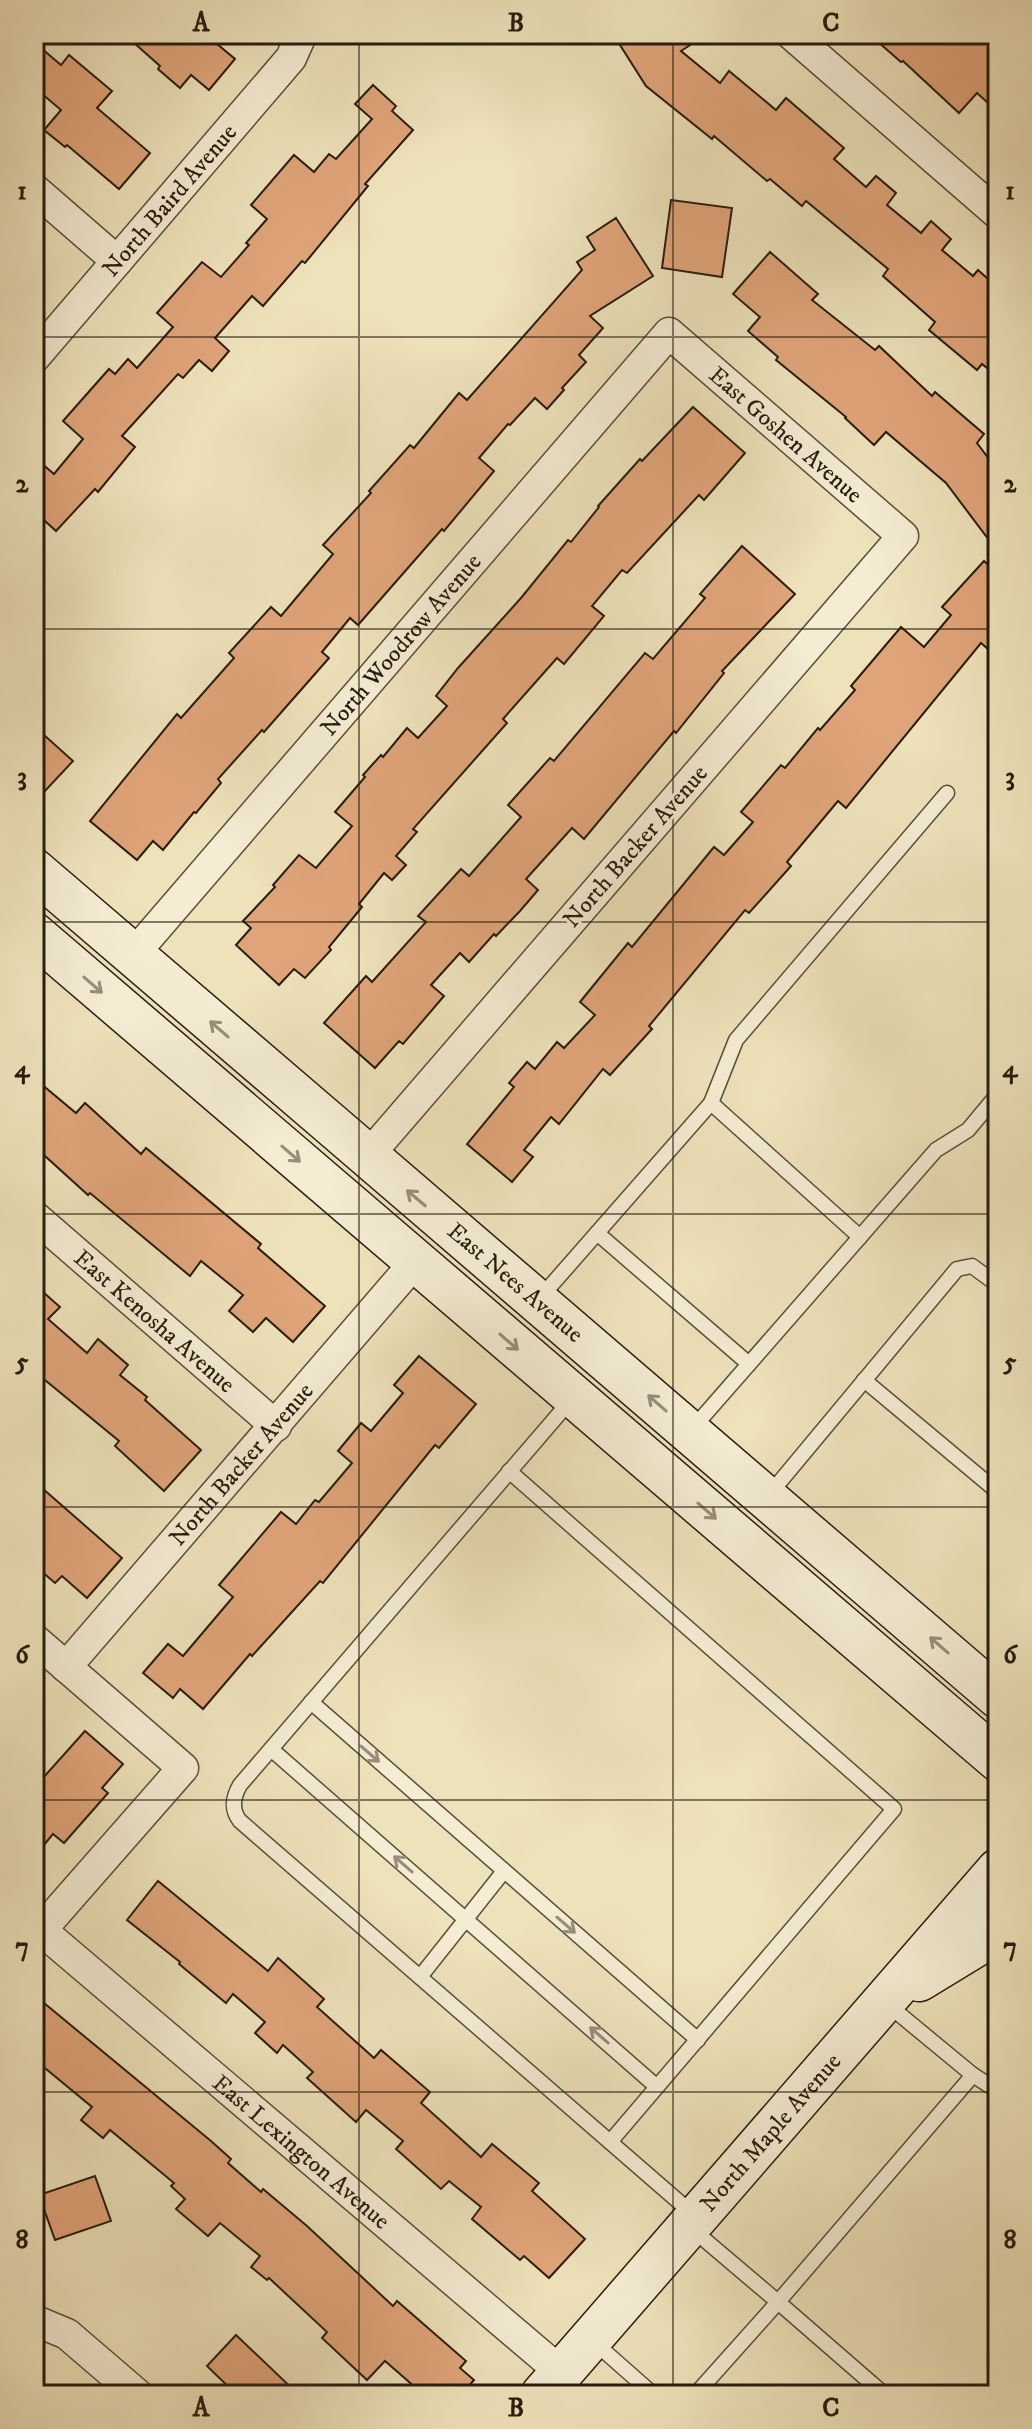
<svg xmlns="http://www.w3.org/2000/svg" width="1032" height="2429" font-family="'IM FELL DW Pica',serif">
<rect width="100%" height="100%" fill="#eee2bb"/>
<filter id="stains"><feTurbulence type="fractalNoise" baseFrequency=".0025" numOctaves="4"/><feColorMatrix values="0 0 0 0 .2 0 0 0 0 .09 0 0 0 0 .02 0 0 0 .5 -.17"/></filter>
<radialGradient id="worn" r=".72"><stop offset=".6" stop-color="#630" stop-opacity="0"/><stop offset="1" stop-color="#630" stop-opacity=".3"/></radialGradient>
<!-- building -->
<g fill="#e0a47a" stroke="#281c0f" stroke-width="2">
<path d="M124,34h81l30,25 -26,31 -18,-15 -11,13 -22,-19 2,-3z"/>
<path d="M613,34h94l-26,17 39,32 9,-12 47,39 10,-12 58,50 -10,11 32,28 10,-11 20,17 -9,12 34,28 10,-12 20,18 -9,11 31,26 5,-6 20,18v4l-9,11 9,8v66l-16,-13 -5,6 -48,-40 6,-8 -52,-46 5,-7 -82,-68 -4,5 -32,-27 -3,2 -53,-45 -2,3 -66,-53z"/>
<path d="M869,34h120l9,9v69l-21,-19 -18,20 -56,-52 -2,1z"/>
<path d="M34,42l27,23 8,-10 43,36 -15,17 53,45 -31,36 -52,-44 -2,2 -21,-17 17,-20 -27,-23z"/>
<path d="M373,85l23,21 -4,5 21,19 -48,54 3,2 -63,77 -3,-2 -39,45 -11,-10 -37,42 14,13 -17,20 -13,-11 -16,18 -5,-4 -56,62 13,11 -37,45 -3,-3 -39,42 -22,-20v-54l20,17 29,-35 -20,-18 46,-52 6,5 13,-15 9,9 36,-41 -16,-14 45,-51 19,15 28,-32 -3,-2 21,-24 -16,-14 43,-50 20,17 15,-18 7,5 36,-40 -17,-15z"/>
<path d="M671,200l61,8 -10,69 -60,-9z"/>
<path d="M616,218l37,58 -63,40 13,12 -24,27 7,7 -24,26 2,2 -17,19 -12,-11 -25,27 -2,-1 -29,34 15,13 -50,60 -2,-2 -84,96 -8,-7 -28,34 7,6 -65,74 -2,-2 -44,49 3,4 -25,30 -2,-1 -31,38 -10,-9 -16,19 -47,-39 87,-107 4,4 53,-60 -5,-5 42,-46 10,9 52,-62 -10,-9 48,-52 -2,-2 41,-46 4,3 45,-55 8,7 115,-130 -5,-8 18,-12 -8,-13z"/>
<path d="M770,252l48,42 -6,6 63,50 4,-4 53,50 3,-4 49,42 -7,9 21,28v81l-52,-69 -60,-51 -12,13 -29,-27 1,-1 -70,-57 2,-3 -30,-26 12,-14 -27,-23z"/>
<path d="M693,407l52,46 -41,47 -5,-5 -72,78 -5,-3 -30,36 12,10 -40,48 -7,-6 -54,61 4,4 -94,106 4,3 -21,24 10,9 -14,15 -8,-7 -25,31 3,3 -33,40 2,3 -26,28 -11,-9 -15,16 -43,-40 15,-17 -8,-7 32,-34 -2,-2 26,-30 17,13 36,-42 -17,-14 30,-35 -2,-2 18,-20 2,2 24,-29 11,10 29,-32 -11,-10 22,-28 63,-70 47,-58 3,2 28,-35 -1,-1 42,-47 2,2z"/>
<path d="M742,546l53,48 -73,77 2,2 -48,60 -2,-2 -90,108 -12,-11 -46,51 12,11 -18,21 -24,25 -2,-2 -25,28 -9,-9 -29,32 13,11 -41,48 -4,-3 -24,27 -51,-45 42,-47 6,6 54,-60 -8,-6 43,-47 8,7 52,-59 -13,-12 42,-47 4,3 91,-108 8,6 52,-61 -5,-4z"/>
<path d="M984,561l14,13v84l-17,-15 -135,165 -8,-7 -51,61 4,4 -42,47 -4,-3 -96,116 3,3 -42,46 -7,-6 -44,55 -8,-7 -27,33 9,7 -21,25 -45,-38 47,-57 -5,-4 18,-21 8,7 22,-27 7,6 31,-33 -15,-13 48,-59 4,4 82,-100 10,8 29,-33 -12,-10 40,-47 4,3 33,-40 2,2 35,-40 -4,-4 50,-59 23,20 27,-32 -9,-8z"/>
<path d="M34,726l39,35 -28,30 -11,-9z"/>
<path d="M34,1078l42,35 9,-10 56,51 5,-6 115,96 -3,4 67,58 -32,36 -27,-24 -13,14 -24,-21 14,-16 -42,-34 -11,15 -100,-83 -2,2 -54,-49z"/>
<path d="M34,1284l26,23 -12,12 39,34 11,-14 30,26 -8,10 27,22 -2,3 56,50 -37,41 -49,-45 4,-5 -85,-70z"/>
<path d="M419,1356l57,48 -37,44 -4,-3 -112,138 -3,-2 -68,75 -2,-2 -47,55 -23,-20 -7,9 -30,-25 25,-29 15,12 50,-59 -14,-12 62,-73 15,12 19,-24 4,2 33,-39 -14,-12 23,-28 10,8 32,-38 -9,-8z"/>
<path d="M34,1481l88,77 -35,40 -25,-22 -7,7 -21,-18z"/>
<path d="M85,1731l38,33 -21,24 6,5 -44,50 -11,-9 -19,23v-69z"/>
<path d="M158,1881l110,90 10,-13 46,41 -7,8 57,51 7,-8 49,42 -9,11 60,54 11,-13 47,39 -7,8 53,48 -36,39 -25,-22 -4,4 -48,-41 9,-12 -32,-26 -8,8 -45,-40 7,-8 -37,-31 -10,12 -49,-44 6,-6 -30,-27 -6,8 -22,-20 10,-11 -32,-28 -7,9 -47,-39 1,-2 -53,-42z"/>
<path d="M44,2003l167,138 20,18 -3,4 33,29 2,-3 44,37 86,80 4,-5 69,60 -6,7 14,12 -13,15h-37l-39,-34 -18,19 -45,-42 5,-6 -58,-54 -2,2 -16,-13 9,-11 -40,-33 -12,13 -32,-27 9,-10 -14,-13 3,-3 -64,-53 -7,8 -22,-18 11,-13 -58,-48v-44z"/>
<path d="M95,2176l16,45 -56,19 -16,-45z"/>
<path d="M236,2335l63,60h-62l-30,-29z"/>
</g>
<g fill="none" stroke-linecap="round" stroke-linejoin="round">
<defs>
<g id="lane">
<path d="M711,1103l25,-63 211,-247"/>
<path d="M597,1233l152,131"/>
<path d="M540,1298l171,-195 149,134"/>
<path d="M864,1380l134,112"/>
<path d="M571,1400l-331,385c-7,12 -9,25 0,36l453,393"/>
<path d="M693,1428l243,-278 32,-20 30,-36"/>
<path d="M509,1471l385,338 -284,333"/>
<path d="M768,1496l189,-227 15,-3 26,19"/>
<path d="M311,1702l387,338"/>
<path d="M271,1749l386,338"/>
<path d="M420,1977l84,-106"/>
<path d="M887,2004l86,71 25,16"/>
<path d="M692,2229l86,73 -83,93"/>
<path d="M594,2342l60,53"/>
<path d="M885,2395l-107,-93 195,-227"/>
</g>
<g id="street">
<path d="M791,34l207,180"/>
<path d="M34,189l83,72"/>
<path id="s1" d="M34,358l257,-300 8,-18 -2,-6"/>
<path id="s2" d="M133,955l536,-622 234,203 -536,621"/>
<path id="s3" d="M34,1216l242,210"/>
<path d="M34,1639l149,129 -149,170"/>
<path id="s4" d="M66,1667l350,-406"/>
<path id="s5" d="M41,1930l521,443"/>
<path d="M34,2322l2,-1 31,13 71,61"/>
</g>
<g id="secondary">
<path id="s6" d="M34,870c321,276 644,549 964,827"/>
<path d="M34,934l964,826"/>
<path d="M919,1980l64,-39 15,-13"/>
<path id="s7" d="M542,2395l456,-525"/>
</g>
</defs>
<!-- lane casing -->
<use href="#lane" stroke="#5a4e3a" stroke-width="17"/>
<!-- street casing -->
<use href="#street" stroke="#5a4e3a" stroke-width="33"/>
<!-- secondary casing -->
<use href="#secondary" stroke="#281c0f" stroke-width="45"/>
<!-- lane -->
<use href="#lane" stroke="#f4ecd3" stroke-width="14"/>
<!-- street -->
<use href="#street" stroke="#f4ecd3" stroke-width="30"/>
<!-- secondary -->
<use href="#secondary" stroke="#f4ecd3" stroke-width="42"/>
</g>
<!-- one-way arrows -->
<defs><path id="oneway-shaft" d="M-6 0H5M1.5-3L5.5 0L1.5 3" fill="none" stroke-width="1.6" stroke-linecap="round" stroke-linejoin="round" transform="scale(2)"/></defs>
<g stroke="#988e7b">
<use href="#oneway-shaft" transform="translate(93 985) rotate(41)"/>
<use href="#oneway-shaft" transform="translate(219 1029) rotate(-139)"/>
<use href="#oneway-shaft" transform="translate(291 1154) rotate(41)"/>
<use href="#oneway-shaft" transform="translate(416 1198) rotate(-140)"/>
<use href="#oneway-shaft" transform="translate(509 1342) rotate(41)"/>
<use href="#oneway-shaft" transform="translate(657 1403) rotate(-139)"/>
<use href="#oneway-shaft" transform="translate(707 1511) rotate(41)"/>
<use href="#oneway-shaft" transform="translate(939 1645) rotate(-139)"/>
<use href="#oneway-shaft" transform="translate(370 1754) rotate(41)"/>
<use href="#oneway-shaft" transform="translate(403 1864) rotate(-139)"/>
<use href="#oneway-shaft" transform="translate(566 1925) rotate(41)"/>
<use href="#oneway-shaft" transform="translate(599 2035) rotate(-139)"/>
</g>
<!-- grid -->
<path fill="none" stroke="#281c0f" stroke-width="2" stroke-opacity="0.55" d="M359,34v2361M673,34v2361M34,337h964M34,629h964M34,922h964M34,1214h964M34,1507h964M34,1800h964M34,2092h964"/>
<g text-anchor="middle" stroke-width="6" stroke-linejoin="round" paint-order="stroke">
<!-- street labels -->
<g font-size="24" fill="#281c0f" stroke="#f4ecd3">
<text dy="8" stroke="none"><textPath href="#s1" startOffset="208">North Baird Avenue</textPath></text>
<text dy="8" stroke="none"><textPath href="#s2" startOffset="976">East Goshen Avenue</textPath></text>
<text dy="8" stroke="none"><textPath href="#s2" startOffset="410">North Woodrow Avenue</textPath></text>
<text transform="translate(635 846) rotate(-49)" y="8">North Backer Avenue</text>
<text dy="8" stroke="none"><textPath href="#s6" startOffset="634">East Nees Avenue</textPath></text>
<text dy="8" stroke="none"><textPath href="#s3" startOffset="160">East Kenosha Avenue</textPath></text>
<text dy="8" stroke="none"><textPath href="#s4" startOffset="268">North Backer Avenue</textPath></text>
<text dy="8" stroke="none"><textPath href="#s7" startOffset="348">North Maple Avenue</textPath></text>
<text dy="8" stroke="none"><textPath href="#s5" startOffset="342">East Lexington Avenue</textPath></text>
</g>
</g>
<!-- margin -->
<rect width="1032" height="2429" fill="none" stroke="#eee2bb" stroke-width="88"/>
<rect x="44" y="44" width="944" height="2341" fill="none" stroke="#281c0f" stroke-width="3"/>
<g font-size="26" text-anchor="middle" font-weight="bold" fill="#281c0f">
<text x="201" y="31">A</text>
<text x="516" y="31">B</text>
<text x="831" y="31">C</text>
<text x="22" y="199">1</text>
<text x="1010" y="199">1</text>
<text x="22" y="492">2</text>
<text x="1010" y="492">2</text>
<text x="22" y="785">3</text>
<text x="1010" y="785">3</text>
<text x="22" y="1077">4</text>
<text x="1010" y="1077">4</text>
<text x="22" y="1370">5</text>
<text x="1010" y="1370">5</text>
<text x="22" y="1663">6</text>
<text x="1010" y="1663">6</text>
<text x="22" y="1955">7</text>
<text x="1010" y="1955">7</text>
<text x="22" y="2248">8</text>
<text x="1010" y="2248">8</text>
<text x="201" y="2416">A</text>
<text x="516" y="2416">B</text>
<text x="831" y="2416">C</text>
</g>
<rect width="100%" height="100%" filter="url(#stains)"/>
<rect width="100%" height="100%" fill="url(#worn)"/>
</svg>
